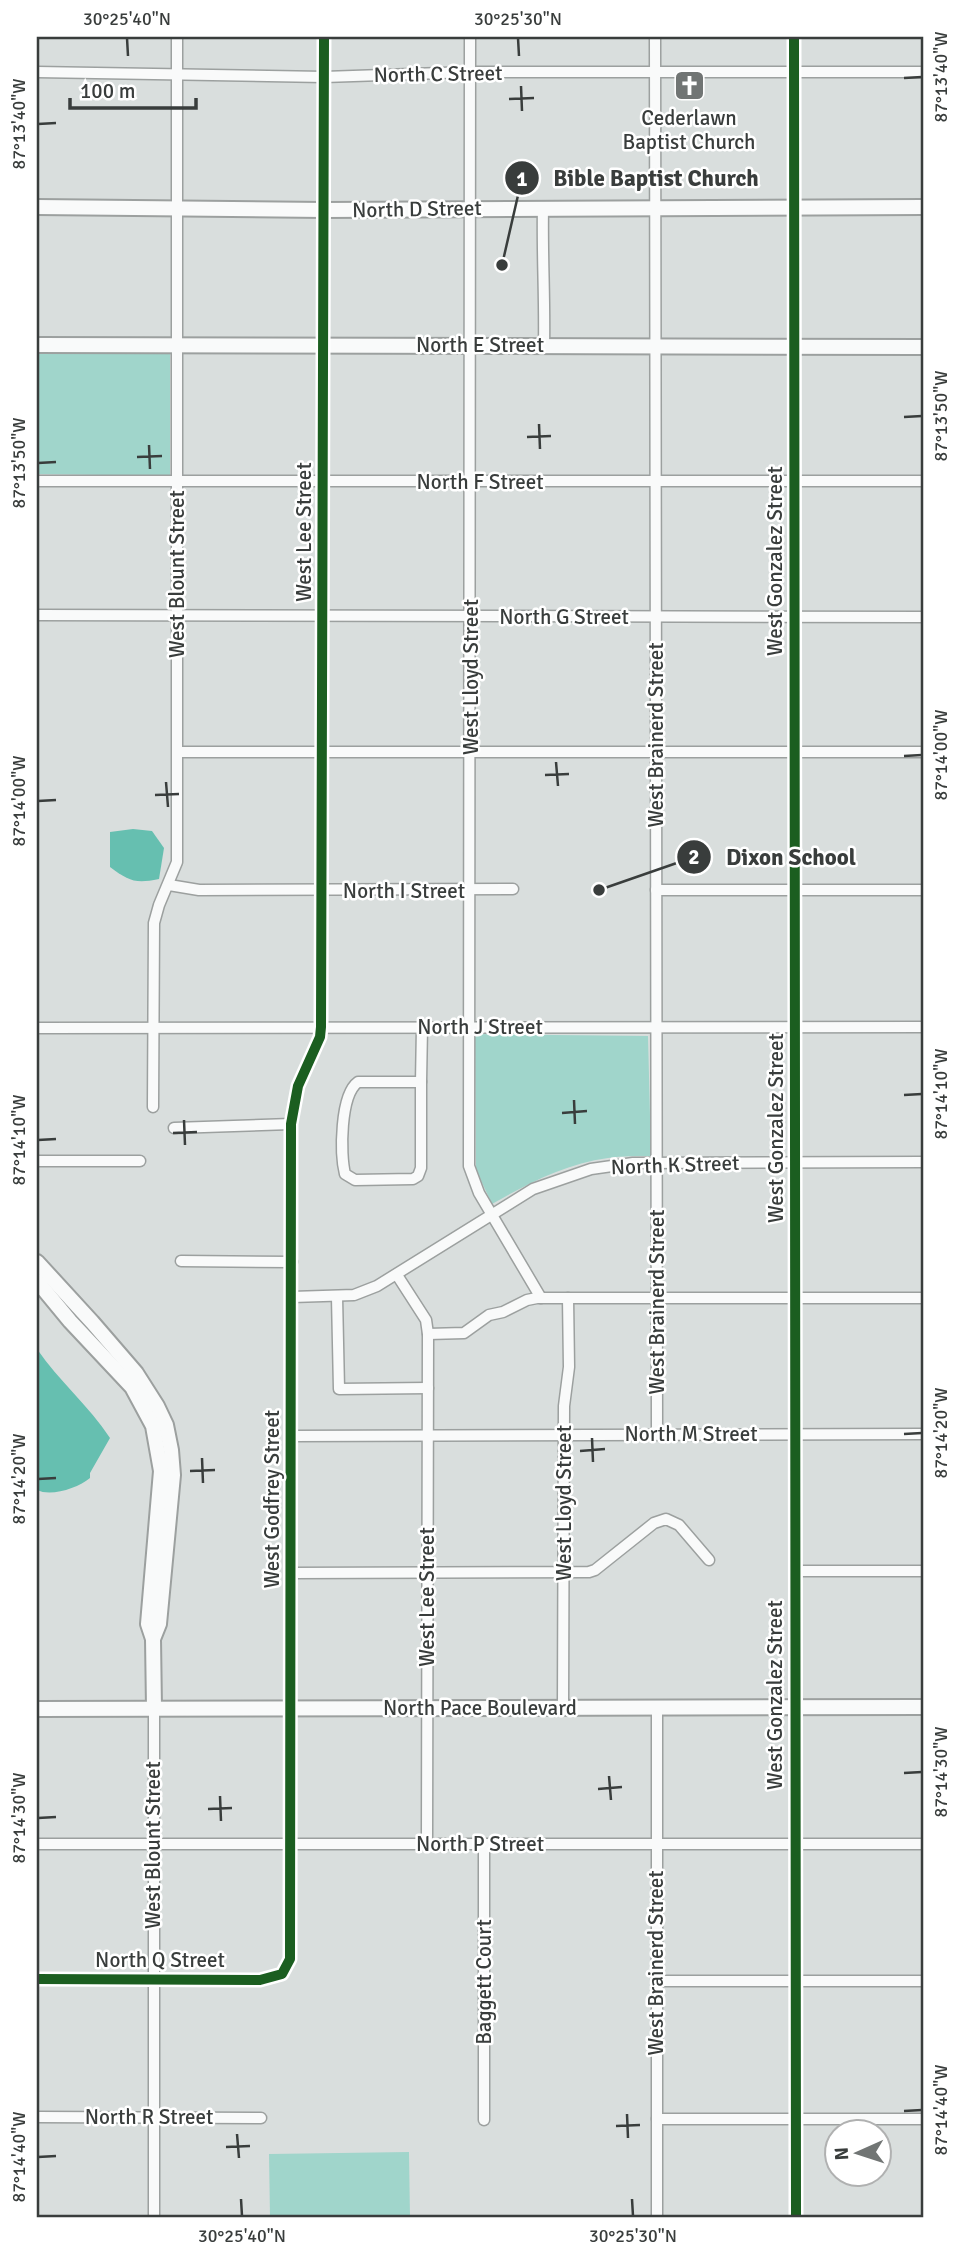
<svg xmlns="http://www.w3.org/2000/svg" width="960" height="2255" font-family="Signika,sans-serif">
<rect width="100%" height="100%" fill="#d9dedd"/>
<!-- green -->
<g fill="#a0d5cb">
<path d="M37,352l133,1v123l-133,-2z"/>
<path d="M475,1034l173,2 3,120c-14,0 -29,0 -43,2 -43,6 -79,25 -116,46l-16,-34z"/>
<path d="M409,2152l1,66h-140l-1,-64z"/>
</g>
<!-- water -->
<g fill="#66bfb0">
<path d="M133,829l19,2 12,17 -5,31c-24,5 -30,2 -49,-12v-35z"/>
<path d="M37,1349c22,32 52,57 73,89l-20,35v5c-12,10 -39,19 -53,12z"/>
</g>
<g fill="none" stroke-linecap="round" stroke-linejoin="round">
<defs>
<g id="street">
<path d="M470,37l-1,1129 10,27 62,105"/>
<path d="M655,37l2,1397"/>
<path d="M794,37l2,2181"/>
<path d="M37,72l287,5 146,-5h453"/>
<path d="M543,208c-1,46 2,91 1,137"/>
<path d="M37,481h886"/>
<path d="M37,615l886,2"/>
<path d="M178,752h745"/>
<path d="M169,885l30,5 314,-1"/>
<path d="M656,890h267"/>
<path d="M37,1028l886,-1"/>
<path d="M358,1082h63v86l-3,8 -5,3 -58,1 -10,-6c-5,-20 -5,-79 13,-92z"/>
<path d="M421,1082l1,-55"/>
<path d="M153,1107l1,-184 5,-18 18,-43v-825"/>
<path d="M174,1128l117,-4"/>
<path d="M37,1161h103"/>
<path d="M181,1261l111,1"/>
<path d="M397,1275l29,45 2,14 -1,510"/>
<path d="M292,1297l62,-2 23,-9 156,-97 58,-20 42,-6 290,-1"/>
<path d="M337,1297l2,92 89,-1"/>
<path d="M428,1334l36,-1 25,-18 14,-3 24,-12 10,-2h386"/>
<path d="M292,1436l631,-2"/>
<path d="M795,1571h128"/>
<path d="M291,1573l298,-1 6,-2 59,-47 12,-4 13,6 30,35"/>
<path d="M154,1708v510"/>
<path d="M563,1708l1,-302 5,-39 -1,-69"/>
<path d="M657,1708v510"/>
<path d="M37,1844h886"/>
<path d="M37,1979l223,1 22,-6 8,-15 1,-835 7,-38 22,-49 1,-10 3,-990"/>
<path d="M656,1981h267"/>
<path d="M37,2117l224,1"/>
<path d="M657,2119h266"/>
<path d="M484,2120v-276"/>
</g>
<g id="secondary">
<path d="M37,207l287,3 599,-3"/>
<path d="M37,345l886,2"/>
<path d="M37,1262l55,60 44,51 21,33 9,19 5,25 2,25 -14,149 -6,15"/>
<path d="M37,1281l33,40 62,66 21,39 8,45 -13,153 5,15 1,69"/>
<path d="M37,1709l886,-2"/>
</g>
</defs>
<!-- street casing -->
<use href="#street" stroke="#9ca09f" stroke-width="13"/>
<!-- secondary casing -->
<use href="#secondary" stroke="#9ca09f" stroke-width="18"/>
<!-- street -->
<use href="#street" stroke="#f9fafa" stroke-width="10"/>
<!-- secondary -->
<use href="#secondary" stroke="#f9fafa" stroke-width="14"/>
<defs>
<g id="cycleway">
<path d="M794,37l2,2181"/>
<path d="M37,1979l223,1 22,-6 8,-15 1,-835 7,-38 22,-49 1,-10 3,-990"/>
</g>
</defs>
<!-- cycleway casing -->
<use href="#cycleway" stroke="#fff" stroke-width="15"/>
<!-- cycleway -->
<use href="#cycleway" stroke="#1b5e20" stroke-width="10"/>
</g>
<!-- ticks -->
<path fill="none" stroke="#393d3c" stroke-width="2.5" d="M127,38l1,18M518,38l1,18M904,78l18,-1M521,86l1,25M509,99l25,-1M38,124l18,-1M904,417l18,-1M539,424l1,25M527,437l24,-1M149,445l1,24M137,457l25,-1M38,463l18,-1M904,756l18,-1M556,762l2,24M545,775l24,-1M166,782l2,25M155,795l24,-1M38,801l18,-1M904,1095l18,-1M574,1100l1,24M562,1113l25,-2M184,1120l1,25M173,1133l24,-1M38,1140l18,-1M904,1434l18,-1M592,1438l1,24M580,1451l25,-2M202,1458l1,25M190,1471l25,-1M38,1479l18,-1M904,1773l18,-1M609,1776l2,24M598,1789l24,-2M220,1796l1,25M208,1809l24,-1M38,1818l18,-1M904,2111l18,-1M627,2114l1,24M616,2126l24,-1M237,2134l2,24M226,2147l24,-1M38,2157l18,-1M241,2199l1,17M632,2199l1,17"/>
<!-- icons -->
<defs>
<symbol id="church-square" viewBox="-11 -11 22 22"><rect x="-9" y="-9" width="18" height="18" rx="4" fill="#717574" stroke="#fff"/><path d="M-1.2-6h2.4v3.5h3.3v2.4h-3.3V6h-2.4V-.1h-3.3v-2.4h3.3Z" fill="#fff"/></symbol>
</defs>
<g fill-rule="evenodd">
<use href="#church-square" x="672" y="68" width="35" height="35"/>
</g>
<g text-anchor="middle" stroke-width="5" stroke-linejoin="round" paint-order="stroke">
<!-- street labels -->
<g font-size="21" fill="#393d3c" stroke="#fff">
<text transform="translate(438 74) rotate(-1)" y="7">North C Street</text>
<text transform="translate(417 209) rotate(-1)" y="7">North D Street</text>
<text x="480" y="352">North E Street</text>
<text x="480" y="489">North F Street</text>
<text transform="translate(304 532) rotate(-90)" y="7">West Lee Street</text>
<text transform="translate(775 561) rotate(-90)" y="7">West Gonzalez Street</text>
<text transform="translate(177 574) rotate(-90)" y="7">West Blount Street</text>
<text x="564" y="624">North G Street</text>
<text transform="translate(471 677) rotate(-90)" y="7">West Lloyd Street</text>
<text transform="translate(656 735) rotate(-90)" y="7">West Brainerd Street</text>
<text x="404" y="898">North I Street</text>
<text x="480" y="1034">North J Street</text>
<text transform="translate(776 1128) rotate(-90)" y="7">West Gonzalez Street</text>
<text transform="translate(675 1165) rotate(-2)" y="7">North K Street</text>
<text transform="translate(657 1302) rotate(-90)" y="7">West Brainerd Street</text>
<text x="691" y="1441">North M Street</text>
<text transform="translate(272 1499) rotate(-90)" y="7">West Godfrey Street</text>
<text transform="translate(564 1503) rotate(-90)" y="7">West Lloyd Street</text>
<text transform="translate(427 1597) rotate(-90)" y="7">West Lee Street</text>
<text transform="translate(775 1695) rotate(-90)" y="7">West Gonzalez Street</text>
<text x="480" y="1715">North Pace Boulevard</text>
<text x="480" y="1851">North P Street</text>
<text transform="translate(153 1845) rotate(-90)" y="7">West Blount Street</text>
<text x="160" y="1967">North Q Street</text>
<text transform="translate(656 1963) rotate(-90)" y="7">West Brainerd Street</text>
<text transform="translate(484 1982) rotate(-90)" y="7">Baggett Court</text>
<text x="149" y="2124">North R Street</text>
</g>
<!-- poi labels -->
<g font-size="21" fill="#393d3c" stroke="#fff">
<text x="689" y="125">Cederlawn<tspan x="689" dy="24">Baptist Church</tspan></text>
</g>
</g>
<!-- callouts -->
<path fill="none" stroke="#393d3c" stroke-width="2.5" d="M502 265L522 178M599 890L694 857"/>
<g fill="#393d3c" stroke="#fff" stroke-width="2.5">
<circle cx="502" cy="265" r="7"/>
<circle cx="599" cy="890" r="7"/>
<circle cx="522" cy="178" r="18"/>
<circle cx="694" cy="857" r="18"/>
</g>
<g font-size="21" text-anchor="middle" font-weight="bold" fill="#fff">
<text x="522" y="186">1</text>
<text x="694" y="864">2</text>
</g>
<g font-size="23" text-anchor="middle" font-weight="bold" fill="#393d3c" stroke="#fff" stroke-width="5" stroke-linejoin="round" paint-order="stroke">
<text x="656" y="186">Bible Baptist Church</text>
<text x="791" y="865">Dixon School</text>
</g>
<!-- border -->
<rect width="960" height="2255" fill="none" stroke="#ffffff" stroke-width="77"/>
<!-- north arrow -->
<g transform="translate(858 2153) rotate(267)"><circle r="33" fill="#ffffff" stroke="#b0b1b1" stroke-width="2"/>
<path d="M0-5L12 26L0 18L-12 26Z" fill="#717574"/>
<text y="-10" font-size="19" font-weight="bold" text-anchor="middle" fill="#393d3c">N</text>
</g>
<!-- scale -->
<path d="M70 98v10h126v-10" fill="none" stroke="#393d3c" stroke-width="3.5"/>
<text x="80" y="98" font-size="21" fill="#393d3c" stroke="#ffffff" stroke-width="5" paint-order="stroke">100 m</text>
<rect x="38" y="38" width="884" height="2178" fill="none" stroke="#393d3c" stroke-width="2.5"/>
<g font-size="18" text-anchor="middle" fill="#393d3c">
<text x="127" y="25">30°25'40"N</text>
<text x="518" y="25">30°25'30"N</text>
<text transform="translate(941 77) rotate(-90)" y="6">87°13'40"W</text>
<text transform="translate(19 124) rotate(-90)" y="6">87°13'40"W</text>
<text transform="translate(941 416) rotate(-90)" y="6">87°13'50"W</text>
<text transform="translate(19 463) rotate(-90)" y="6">87°13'50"W</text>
<text transform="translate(941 755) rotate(-90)" y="6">87°14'00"W</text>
<text transform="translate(19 801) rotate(-90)" y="6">87°14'00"W</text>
<text transform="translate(941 1094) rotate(-90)" y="6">87°14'10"W</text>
<text transform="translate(19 1140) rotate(-90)" y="6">87°14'10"W</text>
<text transform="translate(941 1433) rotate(-90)" y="6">87°14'20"W</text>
<text transform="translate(19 1479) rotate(-90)" y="6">87°14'20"W</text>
<text transform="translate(941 1772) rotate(-90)" y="6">87°14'30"W</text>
<text transform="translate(19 1818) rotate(-90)" y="6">87°14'30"W</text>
<text transform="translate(941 2110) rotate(-90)" y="6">87°14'40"W</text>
<text transform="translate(19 2157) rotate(-90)" y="6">87°14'40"W</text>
<text x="242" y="2242">30°25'40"N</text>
<text x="633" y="2242">30°25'30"N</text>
</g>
</svg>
